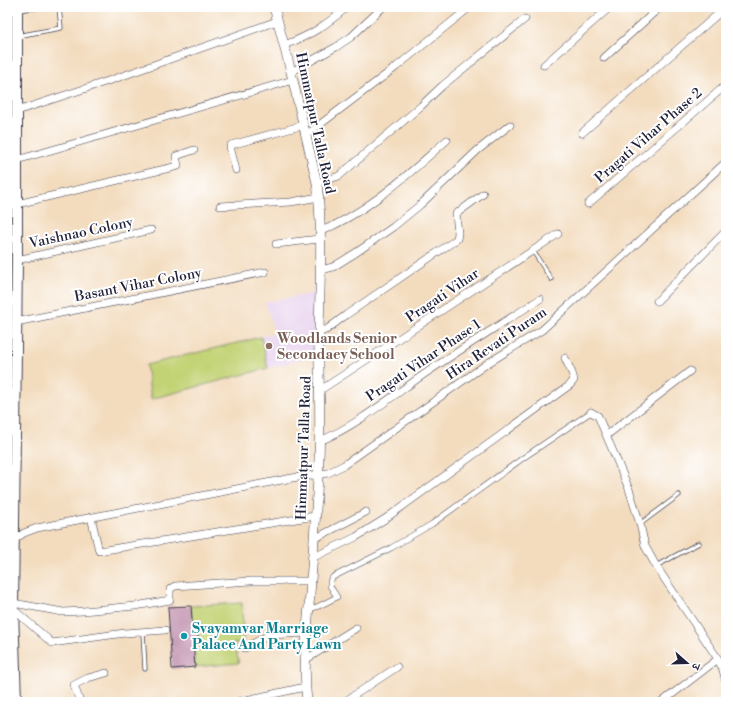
<svg xmlns="http://www.w3.org/2000/svg" width="733" height="709" font-family="'Libre Bodoni','Noto Serif Devanagari',serif">
<rect width="100%" height="100%" fill="#fff"/>
<filter id="ink" filterUnits="userSpaceOnUse"><feTurbulence type="fractalNoise" baseFrequency=".025" numOctaves="2"/><feDisplacementMap in="SourceGraphic" scale="8" xChannelSelector="R" yChannelSelector="G"/><feConvolveMatrix kernelMatrix="1 2 1 2 8 2 1 2 1" color-interpolation-filters="sRGB"/></filter>
<filter id="wash" filterUnits="userSpaceOnUse"><feTurbulence type="fractalNoise" baseFrequency=".012" numOctaves="4" result="noise"/><feDisplacementMap in="SourceGraphic" scale="16" xChannelSelector="R" yChannelSelector="G"/><feGaussianBlur stdDeviation="0.9" result="paint"/><feColorMatrix in="noise" values="0 0 0 0 0 0 0 0 0 0 0 0 0 0 0 0 0 1.4 0 .05"/><feComposite in="paint" operator="in"/></filter>
<g filter="url(#wash)">
<rect width="100%" height="100%" fill="#f3dcbe"/>
<!-- built -->
<path fill="#e8d2ee" d="M315,293l2,23 -3,40 -163,43 -5,-33 129,-33 -10,-31z"/>
<!-- green -->
<g fill="#c2d375" stroke="#727a58">
<path d="M261,337l7,31 -117,31 -5,-34z"/>
<path d="M242,603l1,40h-9l5,20 -44,4 -2,-27 5,-1 -1,-6h-4l-2,-27z"/>
</g>
<g id="blocks">
<!-- building -->
<path fill="#c497b3" d="M191,606l2,27h5v6l-5,1 2,27 -23,2 -4,-62z"/>
</g>
</g>
<g filter="url(#ink)">
<use href="#blocks" fill-opacity="0" stroke="#413e4f" stroke-width="1"/>
<g fill="none" stroke-linecap="round" stroke-linejoin="round">
<defs>
<g id="service">
<path d="M18,10l23,-3"/>
<path d="M17,36l44,-8 -2,-21"/>
<path d="M533,251l18,28"/>
<path d="M640,524l39,-29"/>
<path d="M656,566l43,-23"/>
<path d="M143,632l2,37"/>
</g>
<path id="pedestrian" d="M308,610l11,-4 18,-9 -7,-11v-5l3,-4 58,-29 41,-24 91,-66 68,-46"/>
<g id="minor">
<path d="M284,45c26,-9 42,-20 63,-38"/>
<path d="M604,58l56,-51"/>
<path d="M544,65l66,-58"/>
<path d="M291,72l45,-25 15,-10 32,-30"/>
<path d="M17,111l94,-31 166,-59"/>
<path d="M582,133l144,-126"/>
<path d="M306,135l90,-68 74,-60"/>
<path d="M17,160l276,-80"/>
<path d="M236,170l-6,-23 1,-2 73,-20"/>
<path d="M317,183l22,-7 82,-70 21,-20 83,-67"/>
<path d="M17,204l161,-38 -2,-10 18,-6"/>
<path d="M588,204l138,-119"/>
<path d="M220,206l71,-4 28,-5"/>
<path d="M319,232c50,-20 89,-58 128,-92"/>
<path d="M276,244l43,-5"/>
<path d="M17,260l134,-30"/>
<path d="M321,270l12,-3 24,-15 36,-25 27,-22 58,-55 32,-25"/>
<path d="M7,301h9"/>
<path d="M657,301l69,-70"/>
<path d="M16,322l249,-50"/>
<path d="M319,332l7,-2 20,-15 111,-76 1,-6 -2,-19 27,-20"/>
<path d="M319,391l239,-157"/>
<path d="M591,412l7,4 31,73 11,35 5,22 11,20 62,93 5,11 3,12"/>
<path d="M607,435l83,-64"/>
<path d="M320,441c37,-16 70,-43 103,-66 38,-26 78,-51 117,-76"/>
<path d="M91,517l8,34 216,-35"/>
<path d="M314,539l52,-27"/>
<path d="M14,540l10,-7 13,-5 255,-50 36,-5 16,-8 144,-102 54,-33 184,-168"/>
<path d="M312,558l44,-21 29,-18 185,-134 4,-5 -2,-7 -7,-15"/>
<path d="M13,603l50,9 20,-1 52,-5 35,-6v-11l5,-3 76,-5h60"/>
<path d="M13,609l39,34 73,-10 40,-3"/>
<path d="M245,648l24,-13 37,-2"/>
<path d="M305,660l51,-32"/>
<path d="M7,695l9,-2"/>
<path d="M80,702l-6,-17 14,-7 18,-5"/>
<path d="M237,702l68,-15"/>
<path d="M344,702l53,-35"/>
<path d="M662,702l56,-43"/>
</g>
<path id="tertiary" d="M274,7l17,65 26,111c6,49 3,99 2,148 -1,48 3,97 -1,145 -2,39 -5,78 -8,118 -3,36 -7,72 -3,108"/>
<path id="secondary" d="M16,702l-3,-93 4,-349v-253"/>
</defs>
<!-- service casing -->
<use href="#service" stroke="#413e4f" stroke-width="5"/>
<!-- pedestrian casing -->
<use href="#pedestrian" stroke="#413e4f" stroke-width="6"/>
<!-- minor casing -->
<use href="#minor" stroke="#413e4f" stroke-width="8"/>
<!-- tertiary casing -->
<use href="#tertiary" stroke="#413e4f" stroke-width="10"/>
<!-- secondary casing -->
<use href="#secondary" stroke="#413e4f" stroke-width="12"/>
<!-- service -->
<use href="#service" stroke="#fff" stroke-width="3.5"/>
<!-- pedestrian -->
<use href="#pedestrian" stroke="#fff" stroke-width="5"/>
<!-- minor -->
<use href="#minor" stroke="#fff" stroke-width="7"/>
<!-- tertiary -->
<use href="#tertiary" stroke="#fff" stroke-width="9"/>
<!-- secondary -->
<use href="#secondary" stroke="#fff" stroke-width="10"/>
</g>
</g>
<!-- markers -->
<circle fill="#8d6e63" stroke="#fff" stroke-width="1.5" cx="269" cy="346" r="4"/>
<circle fill="#0f9aa8" stroke="#fff" stroke-width="1.5" cx="184" cy="636" r="4"/>
<g text-anchor="middle" stroke-width="4" stroke-linejoin="round" paint-order="stroke">
<!-- street labels -->
<g font-size="14" fill="#22223b" stroke="#fff">
<text transform="translate(316 123) rotate(78)" y="5">Himmatpur Talla Road</text>
<text transform="translate(648 135) rotate(-41)" y="5">Pragati Vihar Phase 2</text>
<text transform="translate(81 232) rotate(-12)" y="5">Vaishnao Colony</text>
<text transform="translate(138 284) rotate(-11)" y="5">Basant Vihar Colony</text>
<text transform="translate(442 295) rotate(-34)" y="5">Pragati Vihar</text>
<text transform="translate(496 343) rotate(-34)" y="5">Hira Revati Puram</text>
<text transform="translate(423 360) rotate(-34)" y="5">Pragati Vihar Phase 1</text>
<text transform="translate(303 448) rotate(-88)" y="5">Himmatpur Talla Road</text>
</g>
<!-- education labels -->
<g font-size="14" font-weight="bold" fill="#785e54" stroke="#fff" text-anchor="start">
<text x="277" y="343">Woodlands Senior<tspan x="277" dy="16">Secondaey School</tspan></text>
</g>
<!-- culture labels -->
<g font-size="14" font-weight="bold" fill="#0d838f" stroke="#fff" text-anchor="start">
<text x="192" y="633">Svayamvar Marriage<tspan x="192" dy="16">Palace And Party Lawn</tspan></text>
</g>
</g>
<!-- margin -->
<rect width="733" height="709" fill="none" stroke="#fff" stroke-width="24"/>
<!-- north arrow -->
<g transform="translate(687 663) rotate(110)" stroke="#ffffff" stroke-width="3" paint-order="stroke">
<path d="M0-3L7 15L0 10L-7 15Z" fill="#22223b"/>
<text y="-6" font-size="11" font-weight="bold" text-anchor="middle" fill="#22223b">उ</text>
</g>
</svg>
